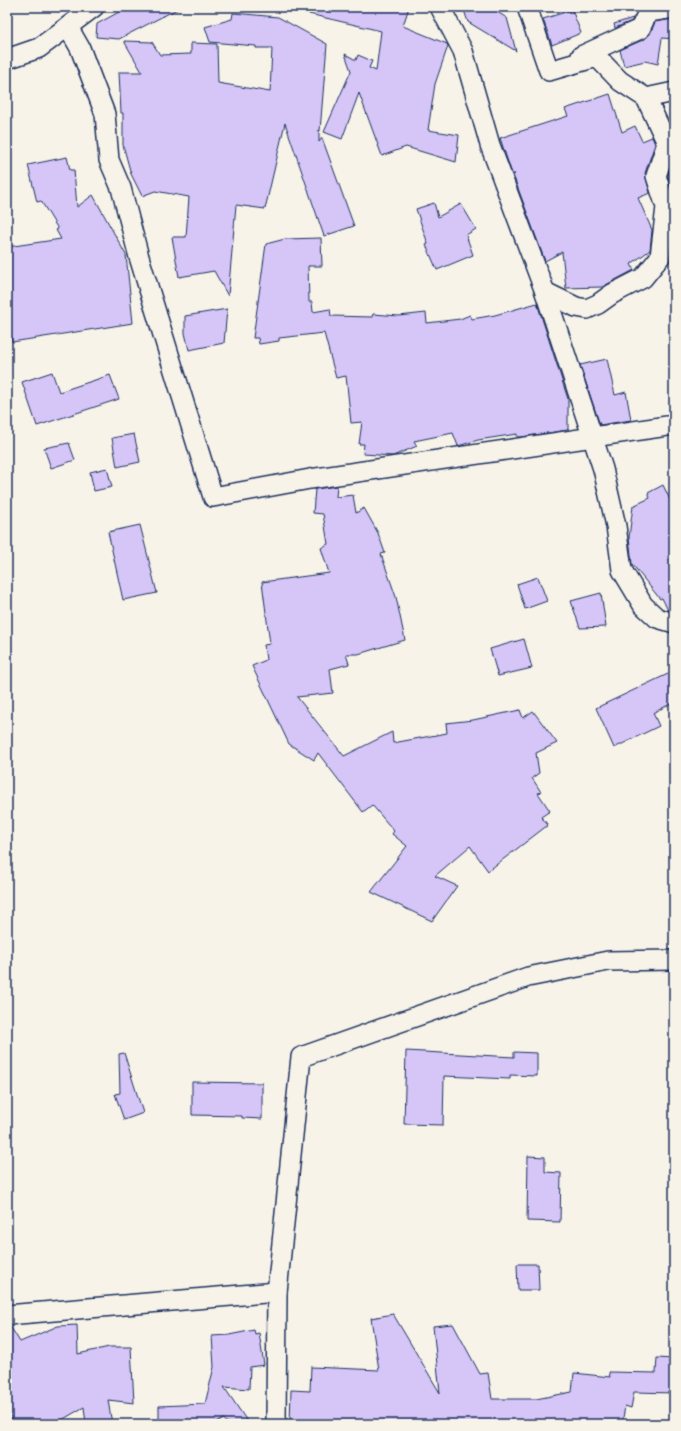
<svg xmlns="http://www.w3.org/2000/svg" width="681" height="1431" font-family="Kalam,sans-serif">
<rect width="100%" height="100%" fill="#f7f3e8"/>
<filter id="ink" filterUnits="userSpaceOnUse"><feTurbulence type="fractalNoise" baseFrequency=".025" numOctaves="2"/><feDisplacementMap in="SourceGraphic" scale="8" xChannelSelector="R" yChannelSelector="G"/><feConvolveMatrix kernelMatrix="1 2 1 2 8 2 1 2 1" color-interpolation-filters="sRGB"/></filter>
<g filter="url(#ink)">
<!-- building -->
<g fill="#d6c6f8" stroke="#1b2f5e">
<path d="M128,7h53l-62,32 -23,-2 1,-13z"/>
<path d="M310,7h99l-6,19 44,18 1,2 -13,38 -7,46 31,5 -3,27 -50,-15 -24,9 -23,-63 -17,46 -18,-7 27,-61 -6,-17 11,6 2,-5 14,6 -3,7 7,3 5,-40 -72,-17z"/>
<path d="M463,7h26l18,11 9,33 -48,-29z"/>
<path d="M572,10l9,23 -29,12 -9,-26z"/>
<path d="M233,13l45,4 49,27 -7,87 -1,-1v12l3,-4 32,88 -30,10 -39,-113 -20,86 -29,-4 -8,91 -14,-25 -35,6 -7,-40h14l3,-40 -34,-6 -13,5 -11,-22 -8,-29v-32h-2l-2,-41h23l-18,-31 28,1 8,13 31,-1v-11l26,1 1,39 52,9 2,-44h-16v-2l-46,-4 -5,-15 27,-8z"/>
<path d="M633,18l-1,3 -17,7 -1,-4z"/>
<path d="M674,19v20l-12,-1 -4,26 -13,-3 -21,5 -4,-16 25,-11 5,-5 5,-12z"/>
<path d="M610,94l12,38 13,-6 7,15 10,-4 3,7 -10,29 5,20 -12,5 14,32 -2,20 -19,14 3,6 -32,17 -36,1 -4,-36 -17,9 -32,-86 2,-1h-3l-12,-36 68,-22 -3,-7z"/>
<path d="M67,157l3,13h4l3,37 16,-12 33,60 7,68 -121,19 -5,-29v-66l54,-8 -5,-9 2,-1 -17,-28 -4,1 -9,-37z"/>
<path d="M674,157v23h-5l-1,-4z"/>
<path d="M434,203l4,14 23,-13 15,25 -10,6 7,20 -36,15 -11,-25 2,-1 -12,-35z"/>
<path d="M321,238l1,28h-14l1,36h3l1,10 17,-3 1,7 41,1 1,-3 26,2 27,-3 1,10 33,-4 10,-4 2,4 23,-4 42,-12 31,96v31l-47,7h-4v-3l-39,6 -20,6 -5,-13 -39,8 3,5 -24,10 -30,-2 1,-10h-5l3,-22 -11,1 -5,-47 -10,2 -12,-45 -45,5v3l-20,3 -1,-6h-5l13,-94 19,-5z"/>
<path d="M227,309l-3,34 -35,7 -4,-17v-17z"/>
<path d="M607,359l8,36 11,-3 5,28 -31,5 -20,-60z"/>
<path d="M52,372l7,20 51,-17 9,24 -82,27 -15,-44z"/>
<path d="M134,434l6,28 -23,5 -5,-29z"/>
<path d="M69,443l6,17 -24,8 -7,-20z"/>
<path d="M107,468l5,19 -18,4 -4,-19z"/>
<path d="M663,485l11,23v104l-6,-2 -6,-12 -2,1 -28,-35 -3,-27 4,-31 17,-8 -2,-5z"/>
<path d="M337,486l-1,11 17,-2 3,18 8,-5 14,25 7,20 -4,1 15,43 9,43 -47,14h-12l3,10 -19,5 3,24 -36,4 47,59 48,-24 1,11 54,-10 -1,-10 27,-3 47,-10 3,8 10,-7 24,32 -21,10 3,20 -7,5 9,14 -3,1 12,18 -9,6 7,8 -60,46 -18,-25 -35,30 22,10 -25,35 -61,-29 36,-46 -15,-12 2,-3 -22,-26 -9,7 -45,-59 -4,7 -25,-16 -37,-78 14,-6 -2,-15 6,-1 -8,-62 67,-9 -8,-25 7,-4 -5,-30 -10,-1 2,-24z"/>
<path d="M140,525l17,68 -34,7 -15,-68z"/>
<path d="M538,577l9,24 -22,8 -8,-25z"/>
<path d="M601,593l5,34 -26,1 -9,-27z"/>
<path d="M524,639l8,29 -34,8 -8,-27z"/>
<path d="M670,673l4,10v19l-21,11 6,13 -45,22 -18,-40z"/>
<path d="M406,1051l108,6v-5l23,1v23l-27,-1v4l-66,-3 -1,49 -39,-1z"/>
<path d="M124,1053l19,60 -19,7 -9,-26 5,-1 -1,-39z"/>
<path d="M192,1082l70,1v36l-20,-1v-2l-50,-1z"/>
<path d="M528,1156l17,1v15l16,1 -1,49 -33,-1z"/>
<path d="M517,1264h21l1,26h-21z"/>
<path d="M393,1314l47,79 -7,-67 20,-2 27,50 8,-1 4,26h44l36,-7 2,-19 36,4 -1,-5 47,1 1,-15 17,1v34l-40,-1 -3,16 -6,-2 -3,18h-332l1,-34 19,1 1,-24 68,3 -8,-52z"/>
<path d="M77,1325l1,29 31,-7h22l3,56 -26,-3 4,24h-26l-2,-17 -29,17h-43l-1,-8h-2l-2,-12v-78h3l10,16 38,-16z"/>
<path d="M254,1330l1,4 4,-1 5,32 -14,2 -1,22 -25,-2 25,37h-21l-4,-5 -10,5h-55v-18l46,-2 9,-37 -2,-31 17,-1z"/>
</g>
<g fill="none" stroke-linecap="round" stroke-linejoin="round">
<defs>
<g id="street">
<path d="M440,7l23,44 27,94 55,147 31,15 11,2 11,-5 14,-10 31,-16 17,-21 6,-50 -10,-31 11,-33 -21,-45 -26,-17 -23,-24 -48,14 -22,-64"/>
<path d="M68,27l12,21 25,66 4,46 12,28 18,69 74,240 97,-18 364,-54"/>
<path d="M581,56l59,-27 8,-17 26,-4"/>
<path d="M7,59l32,-11 55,-41"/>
<path d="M646,98l28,-6"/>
<path d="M545,292l58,177 13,57 6,44 21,35 14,13 17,5"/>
<path d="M7,1315l270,-23"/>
<path d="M276,1424l1,-132 24,-235 227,-80 80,-16 66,-1"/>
</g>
</defs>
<!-- street casing -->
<use href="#street" stroke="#1b2f5e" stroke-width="22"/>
<!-- street -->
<use href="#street" stroke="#f7f3e8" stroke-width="19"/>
</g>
</g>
<!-- margin -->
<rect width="681" height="1431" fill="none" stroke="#f7f3e8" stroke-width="24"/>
<rect x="12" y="12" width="657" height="1407" fill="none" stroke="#1b2f5e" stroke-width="1.5" filter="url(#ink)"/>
</svg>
